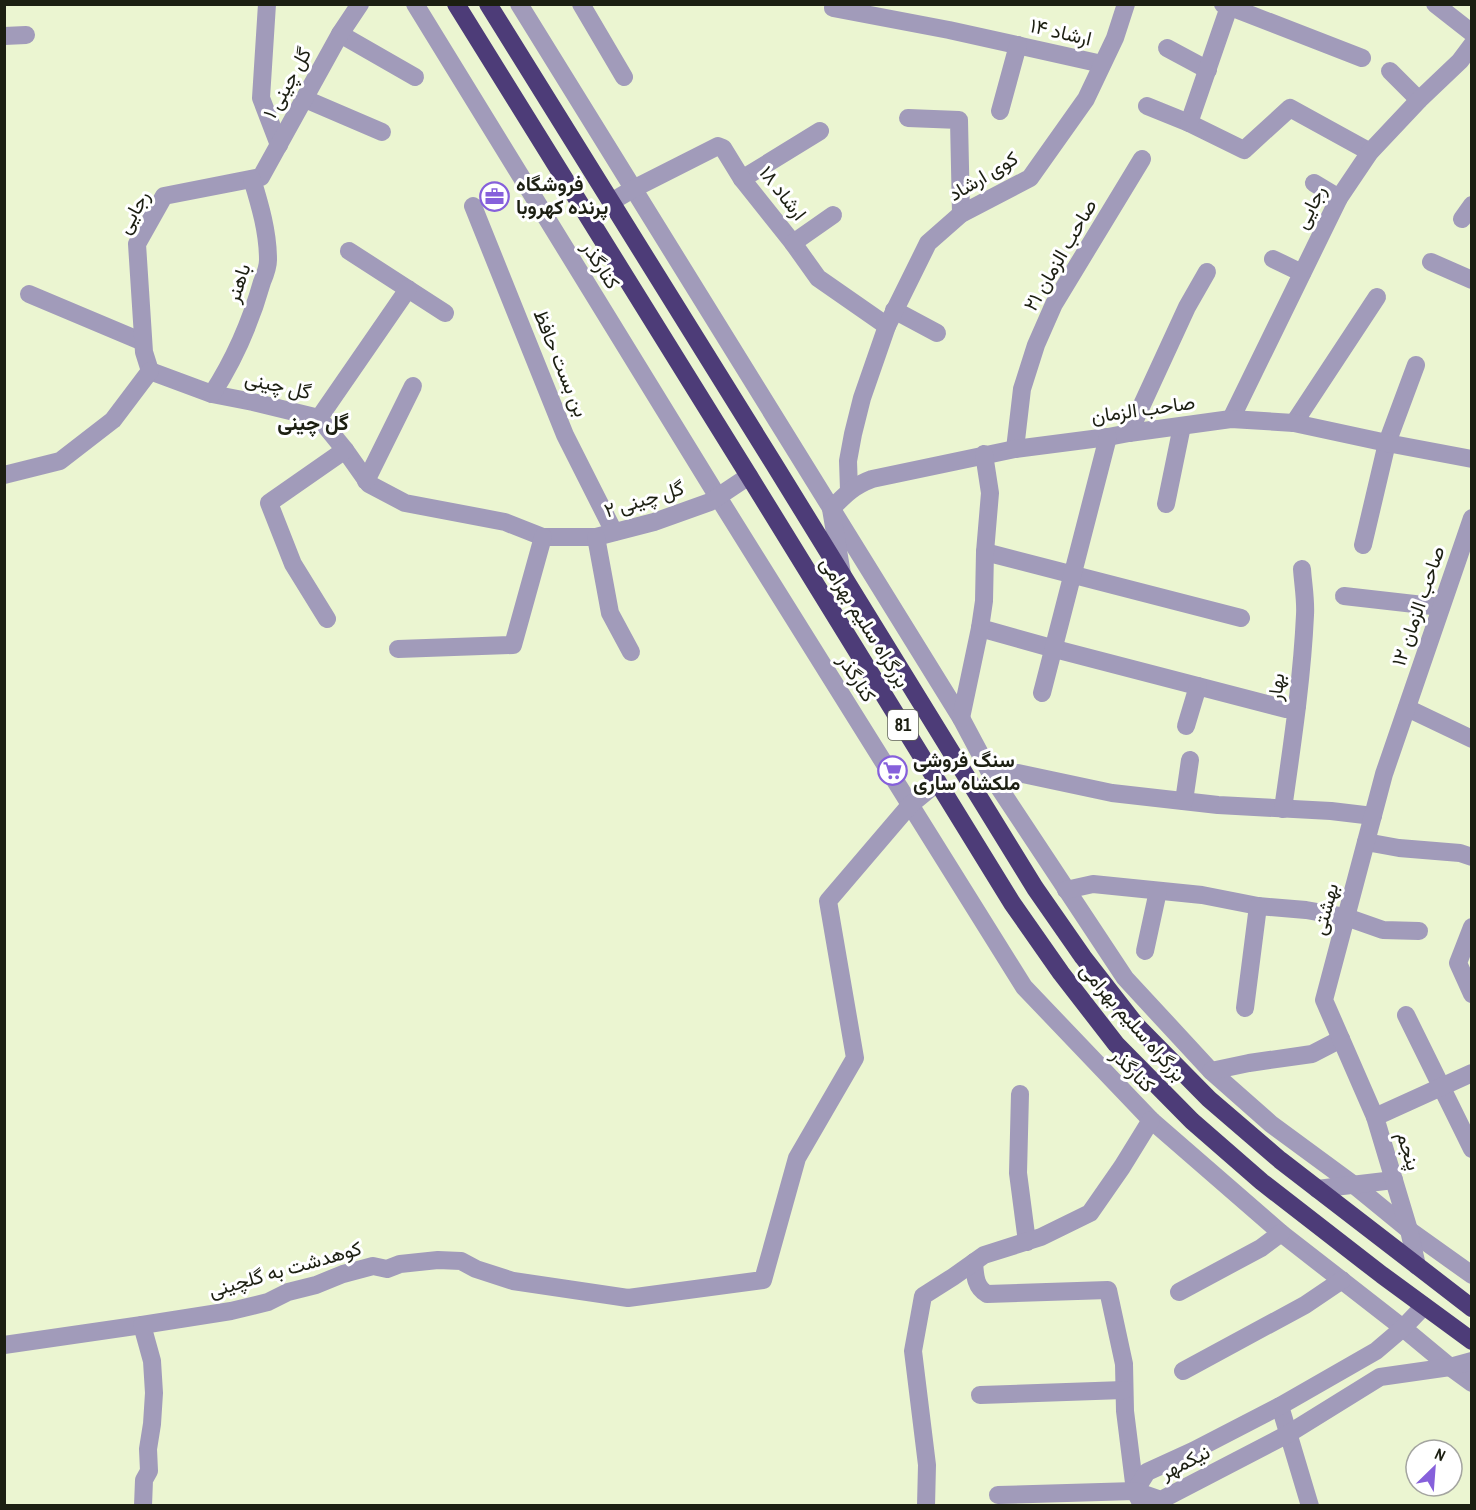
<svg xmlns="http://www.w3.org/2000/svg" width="1476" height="1510" font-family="'Archivo Narrow',Vazirmatn,sans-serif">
<rect width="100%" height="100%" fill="#ebf5d1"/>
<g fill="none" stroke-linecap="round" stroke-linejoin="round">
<!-- minor -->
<g stroke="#a19bba" stroke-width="18">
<path d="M267,4l-6,94 18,47"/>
<path d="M415,4l303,493 306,490 127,133 130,113 122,95 47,39 22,16"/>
<path d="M519,4l442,714 33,62 131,198 86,93 60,53 83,61 55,45 63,45"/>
<path d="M581,4l43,73"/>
<path d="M1223,4l139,54"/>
<path d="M1435,4l37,29"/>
<path d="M833,8l116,22 153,34"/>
<path d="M340,34l75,43"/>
<path d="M4,36l22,-1"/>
<path d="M1167,48l41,22"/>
<path d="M1390,71l29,29"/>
<path d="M305,99l77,33"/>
<path d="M1147,106l42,17 55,27 46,-42 80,44"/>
<path d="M1000,111l18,-66"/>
<path d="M908,118l51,2 2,94"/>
<path d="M1189,123l41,-119"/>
<path d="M742,179l78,-48"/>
<path d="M1314,183l25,15"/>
<path d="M611,202l22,-13 85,-43 5,2 19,31 51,64 25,35 69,48"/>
<path d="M473,206l92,229 49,97"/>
<path d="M1462,219l10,-14"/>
<path d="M793,243l40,-28"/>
<path d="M349,251l96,62"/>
<path d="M1273,259l29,14"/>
<path d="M1431,262l41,18"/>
<path d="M29,294l114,48"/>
<path d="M894,310l43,23"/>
<path d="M150,371l62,23 41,8 66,16 26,32 24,34 36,19 100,19 38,15h53l58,-15 56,-20 39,-26"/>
<path d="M150,371l-6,-19 -7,-108 27,-48 97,-19 79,-143 20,-30"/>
<path d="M212,394c22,-34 39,-73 50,-112 3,-7 6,-15 6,-22 0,-28 -8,-55 -16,-81"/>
<path d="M319,418l89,-129"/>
<path d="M1231,419l108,-221 31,-46 49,-52 41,-39 12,-16"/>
<path d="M1294,423l83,-126"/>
<path d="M1129,433l58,-126 20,-35"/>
<path d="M1015,449l7,-60 14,-44 18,-41 88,-145"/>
<path d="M4,475l56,-14 53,-41 37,-49"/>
<path d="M366,481l47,-95"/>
<path d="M849,490l-1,-29 5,-27 9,-36 25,-72 41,-83 33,-29 69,-36 56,-79 29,-61 11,-34"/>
<path d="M1166,504l16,-78"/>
<path d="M596,537l14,76 21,39"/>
<path d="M1363,545l24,-102 29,-78"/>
<path d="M985,552l256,66"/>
<path d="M842,574l-11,-65c14,-14 22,-23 41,-30l143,-30 93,-12 21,-4 102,-14 63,4 93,20 85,16"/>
<path d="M1344,596l97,11"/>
<path d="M327,619l-34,-55 -24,-61 76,-53"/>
<path d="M980,628l75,21 231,60 11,-3"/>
<path d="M398,649l115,-4 30,-108"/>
<path d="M1042,693l66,-256"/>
<path d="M1407,708l65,31"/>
<path d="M961,718l19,-90 4,-27 1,-49 5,-59 -6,-39"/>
<path d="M1186,726l12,-40"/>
<path d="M994,780l24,-7 94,20 106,12 113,6 42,5"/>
<path d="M1184,801l6,-41"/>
<path d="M1283,809c9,-64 19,-129 22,-194 1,-15 -2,-31 -3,-46"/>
<path d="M1366,842l33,6 61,5 12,4"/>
<path d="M1066,890l27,-6 109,11 56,11 48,4 40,7 37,13 36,1"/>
<path d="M1472,927l-14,36 14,31"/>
<path d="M1145,951l13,-60"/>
<path d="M1245,1008l13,-102"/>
<path d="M1406,1015l66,134"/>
<path d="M1211,1071l38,-8 63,-9 29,-15"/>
<path d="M1020,1094l-2,79 9,69"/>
<path d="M1375,1117l-51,-117 60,-226 88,-256"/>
<path d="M1317,1189l77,-9"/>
<path d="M974,1262c1,13 1,25 13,32l121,-4 16,74 1,47 10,80 5,10"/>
<path d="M1417,1266l-8,-36 -34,-113 97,-44"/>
<path d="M1179,1292l82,-44 20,-15"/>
<path d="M4,1345l138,-20"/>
<path d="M1183,1371l122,-66 37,-25"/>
<path d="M980,1395l144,-5"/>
<path d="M1280,1406l30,100"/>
<path d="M1135,1491l12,-19 46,-21 87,-45 96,-55 27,-23 21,-22"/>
<path d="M998,1495l137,-4 26,9 127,-66 92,-57 70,-10 22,-6"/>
<path d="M143,1506l1,-26 5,-9 -1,-22 4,-25 2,-31 -2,-32 -10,-36 89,-14 37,-9 20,-10 28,-7 27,-11 30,-8 14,3 13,-5 38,-4 23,1 15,8 37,12 115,17 135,-18 34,-122 58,-100 -27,-157 82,-96 28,-23"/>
<path d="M926,1506l1,-41 -14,-114 10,-55 30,-19 31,-22 57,-18 49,-24 32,-46 29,-47"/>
</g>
<!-- highway -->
<g stroke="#4d3c78" stroke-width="18">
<path d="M456,4l293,472 263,427 49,70 55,71 76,77 70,61 120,93 90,66"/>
<path d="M488,4l286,460 261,424 48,69 53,68 73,74 71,61 192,148"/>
</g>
</g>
<!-- icons -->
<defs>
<symbol id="office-ring" viewBox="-11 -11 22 22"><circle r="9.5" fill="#fff" stroke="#8660db" stroke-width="1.5"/><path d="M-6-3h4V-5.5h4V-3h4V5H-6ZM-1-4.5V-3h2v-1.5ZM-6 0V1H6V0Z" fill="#8660db"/></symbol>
<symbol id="supermarket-ring" viewBox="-11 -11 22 22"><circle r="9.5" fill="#fff" stroke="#8660db" stroke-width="1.5"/><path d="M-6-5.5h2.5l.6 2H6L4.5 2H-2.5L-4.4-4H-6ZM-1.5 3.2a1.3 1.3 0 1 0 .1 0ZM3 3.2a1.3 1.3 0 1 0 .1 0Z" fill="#8660db"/></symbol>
</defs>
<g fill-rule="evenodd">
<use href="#office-ring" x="478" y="180" width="33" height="33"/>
<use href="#supermarket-ring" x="876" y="754" width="33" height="33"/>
</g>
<g text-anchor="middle" stroke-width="6" stroke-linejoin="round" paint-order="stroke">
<!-- shield labels -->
<rect fill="#fff" stroke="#606259" stroke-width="1.5" x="888" y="710" width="30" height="30" rx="4.5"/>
<g font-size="18" font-weight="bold" fill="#1c1f12">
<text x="903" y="731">81</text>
</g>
<!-- street labels -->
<g font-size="20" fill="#1c1f12" stroke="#fff">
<text transform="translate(1061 32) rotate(13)" y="7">ارشاد ۱۴</text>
<text transform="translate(287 83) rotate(-61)" y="7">گل چینی ۱</text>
<text transform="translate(983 176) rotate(-31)" y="7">کوی ارشاد</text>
<text transform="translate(783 193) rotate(52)" y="7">ارشاد ۱۸</text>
<text transform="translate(1310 207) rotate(-63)" y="7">رجایی</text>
<text transform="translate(133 212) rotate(-61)" y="7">رجایی</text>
<text transform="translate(1060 255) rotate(-60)" y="7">صاحب الزمان ۲۱</text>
<text transform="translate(601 265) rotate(58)" y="7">کنارگذر</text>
<text transform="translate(238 283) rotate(-72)" y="7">باهنر</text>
<text transform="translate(561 363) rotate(68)" y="7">بن بست حافظ</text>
<text transform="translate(278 385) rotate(13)" y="7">گل چینی</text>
<text transform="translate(1143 409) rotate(-8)" y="7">صاحب الزمان</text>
<text transform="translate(644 499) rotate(-17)" y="7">گل چینی ۲</text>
<text transform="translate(1418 606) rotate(-71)" y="7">صاحب الزمان ۱۲</text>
<text transform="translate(865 622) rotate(58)" y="7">بزرگراه سلیم بهرامی</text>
<text transform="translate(857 678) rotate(58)" y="7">کنارگذر</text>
<text transform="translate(1276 687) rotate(-84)" y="7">بهار</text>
<text transform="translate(1325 909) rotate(-75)" y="7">بهشتی</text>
<text transform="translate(1133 1022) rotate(49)" y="7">بزرگراه سلیم بهرامی</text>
<text transform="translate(1133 1070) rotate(46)" y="7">کنارگذر</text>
<text transform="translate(1409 1151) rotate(73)" y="7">پنجم</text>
<text transform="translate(285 1269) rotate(-16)" y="7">کوهدشت به گلچینی</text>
<text transform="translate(1185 1462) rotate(-27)" y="7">نیکمهر</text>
</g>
<!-- poi labels -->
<g font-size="20" font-weight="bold" fill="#1c1f12" stroke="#fff" text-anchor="start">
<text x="516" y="191">فروشگاه<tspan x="516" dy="23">پرنده کهروبا</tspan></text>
<text x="913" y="767">سنگ فروشی<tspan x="913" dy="23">ملکشاه ساری</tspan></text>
</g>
<!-- neighbourhood labels -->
<g font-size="21" font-weight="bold" fill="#1c1f12" stroke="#fff">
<text x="313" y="430">گل چینی</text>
</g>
</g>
<!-- border -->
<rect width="1476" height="1510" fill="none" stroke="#1c1f12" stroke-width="12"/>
<!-- north arrow -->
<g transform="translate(1434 1468) rotate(25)"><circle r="28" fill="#ffffff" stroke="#a4a5a0" stroke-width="1.5"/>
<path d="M0-4.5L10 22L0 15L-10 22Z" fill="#8660db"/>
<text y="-9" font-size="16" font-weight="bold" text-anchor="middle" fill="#1c1f12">N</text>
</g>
</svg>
